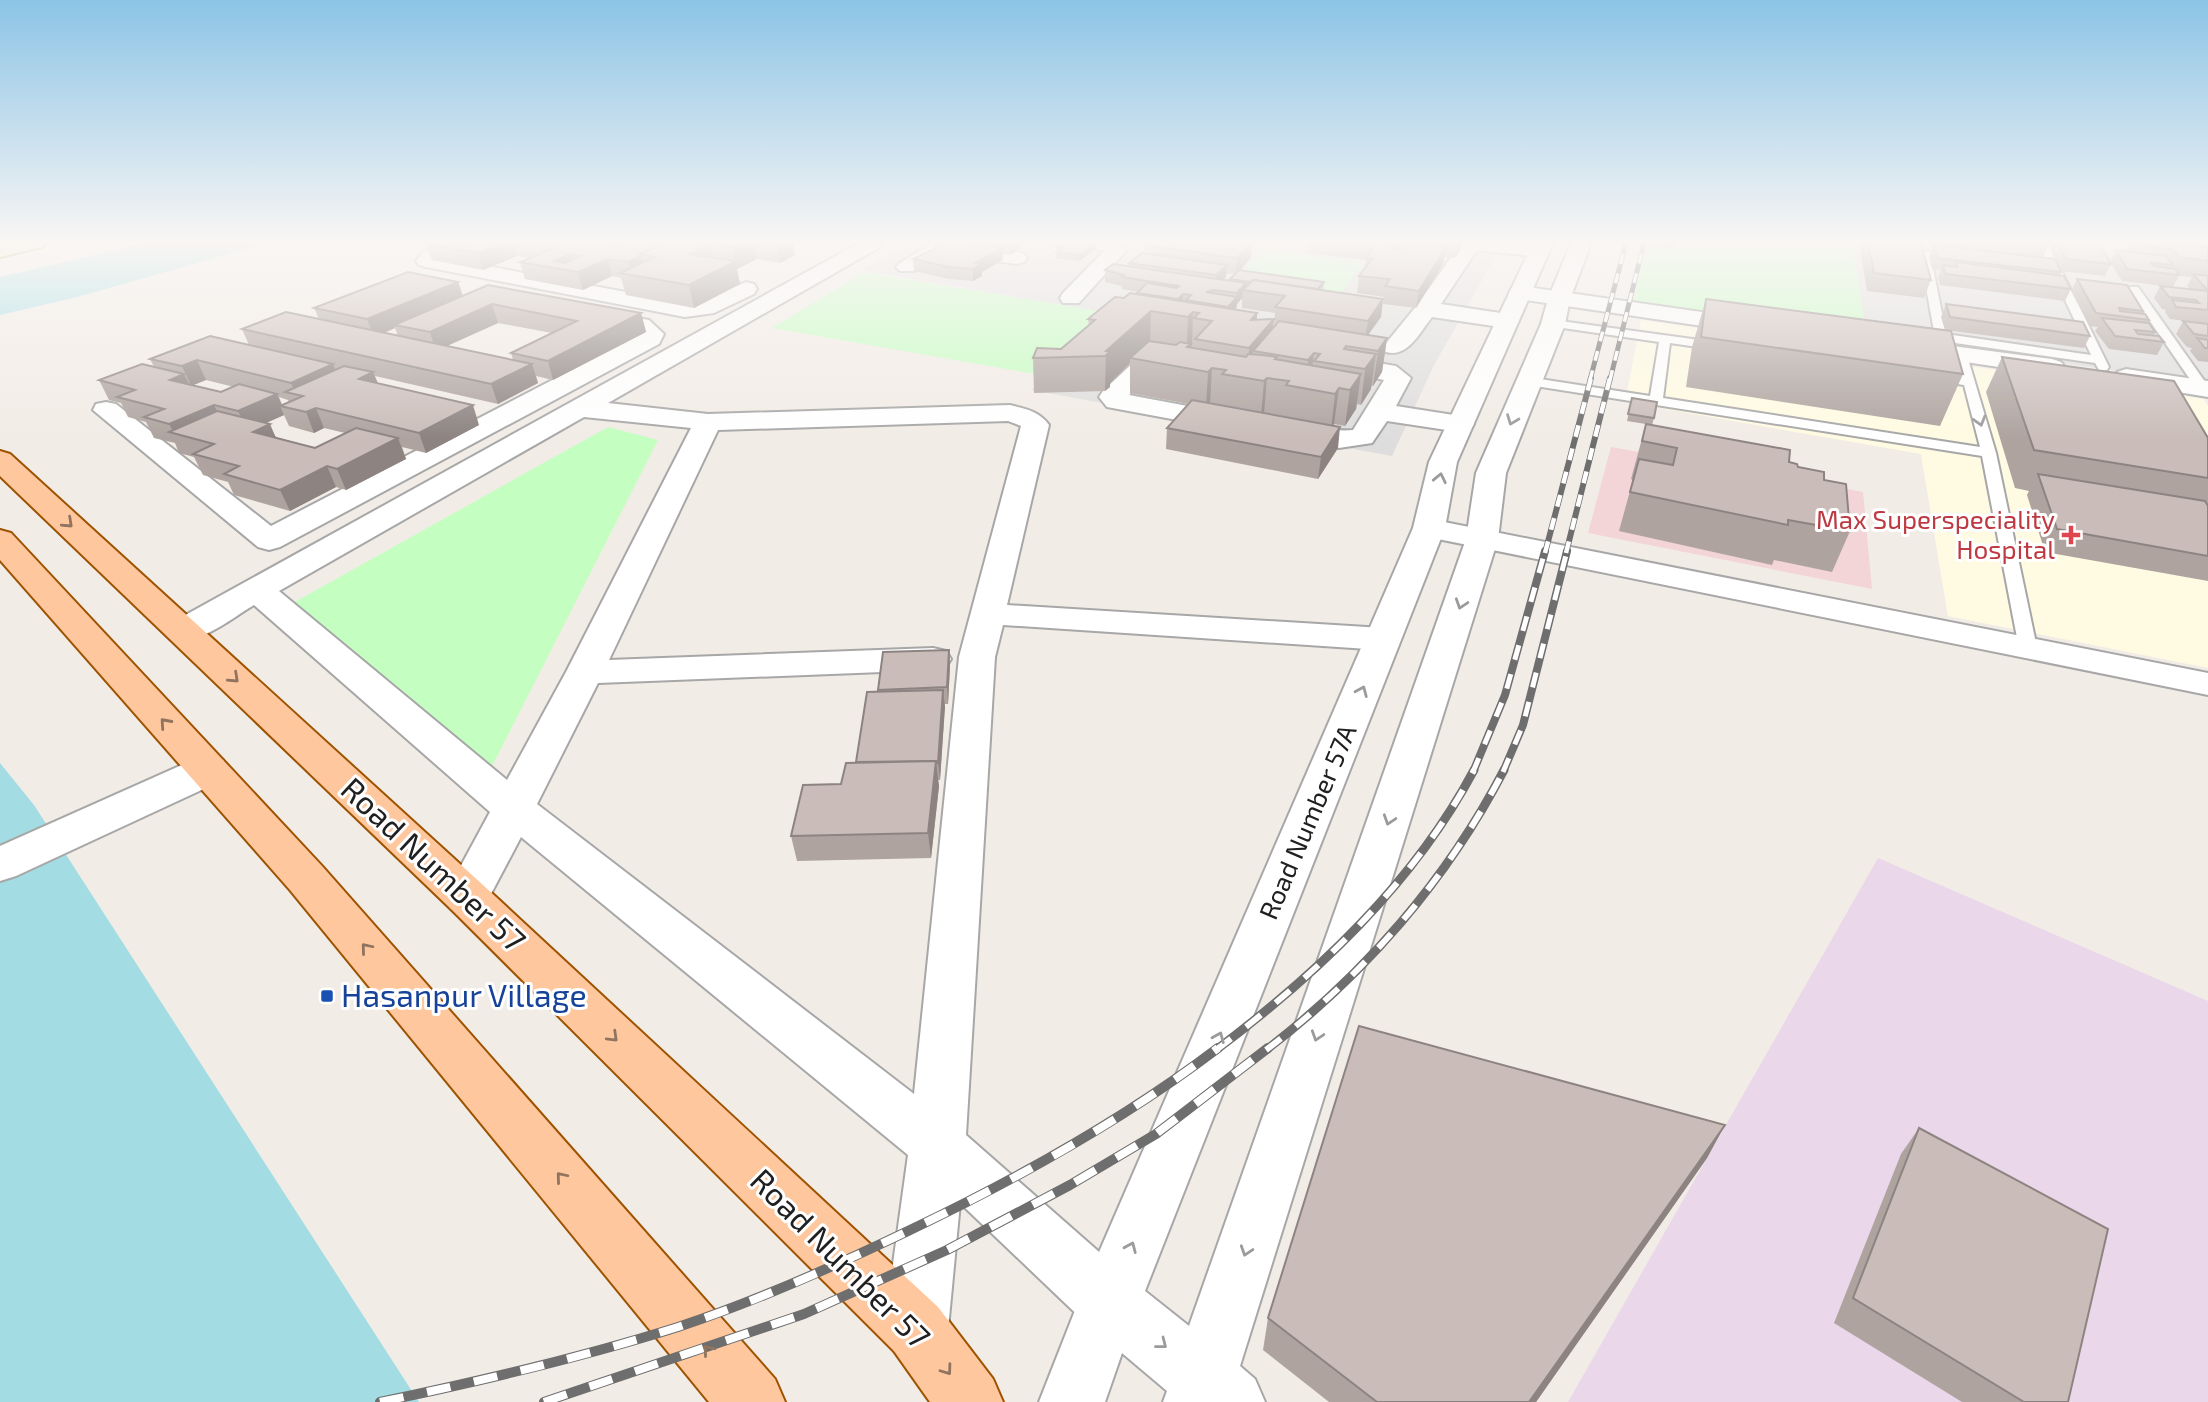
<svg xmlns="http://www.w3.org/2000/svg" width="2208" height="1402" font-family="'Exo 2',sans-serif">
<rect width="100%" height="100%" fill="#f2ece6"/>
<!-- residential -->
<g fill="#dedddd">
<path d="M908,243h595l-69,122 -42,91 -361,-66 84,-76 -255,-44z"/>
<path d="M1848,243h223l137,15v125l-344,-46z"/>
</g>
<!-- commercial -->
<path fill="#f3d4d7" d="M1611,447l252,45 9,97 -284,-56z"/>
<!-- industrial -->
<path fill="#ebd7ea" d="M1878,858l330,143v401h-640z"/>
<!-- education -->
<path fill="#fffbe2" d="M1641,320l562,79 5,7v262l-260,-52 -27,-162 -296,-52z"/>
<!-- park -->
<g fill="#c4fec0">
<path d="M1680,243h172l15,93 -234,-32 14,-59 31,4z"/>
<path d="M1264,249l100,13 -24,33 -106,-15z"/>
<path d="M864,272l252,42 -75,61 -269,-47z"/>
<path d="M608,427l50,13 -176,346 -189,-183z"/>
</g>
<!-- water -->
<g fill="#a3dde3">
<path d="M147,243h121l-191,54 -77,18v-38z"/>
<path d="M0,763l34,42 385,597h-419z"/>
</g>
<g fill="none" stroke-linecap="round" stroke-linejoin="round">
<defs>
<g id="service">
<path d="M2038,243h10l61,124 -2,3h-8l-4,-7 -154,-22 -6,-4 -15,-83 5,-3 34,7 -5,3 -23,-3 15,76 145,21z"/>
<path d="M2130,287h8l70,99v5h-10l-70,-102z"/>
<path d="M1553,320l169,23 2,3 -6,4 -48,-7 -7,55 317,49 -16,-62 -29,-4 -6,-4 6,-4 27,4 -6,-22 2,-3h8l30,101 41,195 -9,5 -9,-5 -37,-192 -460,-72v-6l5,-1 123,19 9,-54 -110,-16 -2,-2z"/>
</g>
<g id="minor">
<path d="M449,243h28l-3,4 -30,11 241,45 16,-1 45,-20 8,2 3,5 -3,5 -40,19 -29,4 -259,-50 -7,-2 -3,-4 7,-9z"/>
<path d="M859,243h24l-3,4 -272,156 100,11 302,-9c16,4 29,6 39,20l-42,180 376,23 13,3 5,8 -5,8 -13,3 -380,-25 -8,32 -29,478 165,145 9,22 -9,22 -22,9 -22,-9 -127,-121 -12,126 -10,22 -22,10 -22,-10 -10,-22 24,-174 -387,-318 -38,72 -16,5 -16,-5 -7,-12 46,-85 -236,-207c-24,14 -54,41 -83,34l-5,-8 5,-8zM584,417l107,11 -125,244 -59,108 -228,-189zM1008,421l13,5 -62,231 -45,437 -377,-290 61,-121 335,-13 13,-3 5,-8 -5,-8 -13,-3 -324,12 109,-230z"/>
<path d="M933,243h19l65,9 7,2 3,4 -3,4 -7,2 -74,-10 -29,17h-14l-4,-4 4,-4z"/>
<path d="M1084,243h34l8,8 -47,52h-16l-3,-5 3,-5 41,-42 -17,-4z"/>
<path d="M1461,243h59l26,4 3,4 -3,4 -7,2 -62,-7 -36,54 66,10 8,2 4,5 -4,5 -8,2 -75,-11c-12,15 -24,41 -46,35l-3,-5 35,-43z"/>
<path d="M1520,286l230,33 8,2 4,5 -4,5 -8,2 -238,-35 -3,-5 3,-5z"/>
<path d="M595,310l54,10 15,14 -5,10 -379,203 -11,3 -11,-3 -165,-137 3,-6 10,-2 10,2 155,122 368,-191 -5,-4 -47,-9 -4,-5 4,-5z"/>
<path d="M1907,340l145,19 9,3 4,5 -4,5 -9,3 -154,-23 -3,-5 3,-5z"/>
<path d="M1148,355l9,2 3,5 -31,33 112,21 4,6 -4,6 -10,2 -124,-23 -8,-10 4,-6 36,-34z"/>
<path d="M1331,355l65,11 15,12 -15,28 64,10 10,2 4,6 -4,6 -10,2 -73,-11 -15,22 -33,5 -62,-11 -4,-6 4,-6c25,-6 51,8 76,5l31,-50 -62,-13 -3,-5 3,-5z"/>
<path d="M2126,369l82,12v16l-91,-15 -4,-5 4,-5z"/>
<path d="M1429,519l779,154v22l-790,-160 -5,-7 5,-7z"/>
<path d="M208,756l15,4 6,10 -6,10 -207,96 -16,5v-35l193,-86z"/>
</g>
<path id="tertiary" d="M1533,243h20l-96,219 -12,66 -300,763 44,35 277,-787 10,-66 65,-149 7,-25 23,-56h20l-21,56 -5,25 -59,149 -8,66 -258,827 15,13 10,23h-102l4,-11 -45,-38 -17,49h-66l48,-122 326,-752 16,-66z"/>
<path id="secondary" d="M10,243h35l-3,4 -42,10v-12z"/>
<g id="primary">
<path d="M0,451l10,3 473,431 455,422 55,72 10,23h-73l-36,-51 -443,-442 -451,-433z"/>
<path d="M0,530l11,3 311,333 453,513 10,23h-76l-419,-512 -290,-330z"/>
</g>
</defs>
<!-- service casing -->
<use href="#service" stroke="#a7a7a7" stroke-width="4"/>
<!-- minor casing -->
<use href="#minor" stroke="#a7a7a7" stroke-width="4"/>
<!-- tertiary casing -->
<use href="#tertiary" stroke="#a7a7a7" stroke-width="4"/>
<!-- secondary casing -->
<use href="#secondary" stroke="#7f7b00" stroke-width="4"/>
<!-- primary casing -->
<use href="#primary" stroke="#9d5300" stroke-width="4"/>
<!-- service -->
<use href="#service" fill="#fff" fill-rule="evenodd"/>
<!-- minor -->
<use href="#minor" fill="#fff" fill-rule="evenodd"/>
<!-- tertiary -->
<use href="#tertiary" fill="#fff" fill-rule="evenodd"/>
<!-- secondary -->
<use href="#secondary" fill="#fff9b7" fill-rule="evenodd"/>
<!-- primary -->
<use href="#primary" fill="#ffc79e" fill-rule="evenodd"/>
<defs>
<g id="rail-far4">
<path d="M1590,380l36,-137"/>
<path d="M1610,380l34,-137"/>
</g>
<g id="rail-far3">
<path d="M1545,553l46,-175"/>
<path d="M1566,553l44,-175"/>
</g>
<g id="rail-far2">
<path d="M1473,772l32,-77 40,-144"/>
<path d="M1503,772l20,-47 44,-174"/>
</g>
<g id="rail-far1">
<path d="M1216,1050c101,-76 198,-167 258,-280"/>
<path d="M1266,1050c98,-75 181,-170 238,-280"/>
</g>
<g id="rail">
<path d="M380,1402c101,-21 200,-44 298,-75 79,-26 155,-60 230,-96 109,-52 214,-110 310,-183"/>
<path d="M544,1402l260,-88 143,-64 123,-65 86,-51 112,-86"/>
</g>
</defs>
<!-- rail-far4 casing -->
<use href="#rail-far4" stroke="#6e6e6e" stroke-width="5"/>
<!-- rail-far3 casing -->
<use href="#rail-far3" stroke="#6e6e6e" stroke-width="6"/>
<!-- rail-far2 casing -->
<use href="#rail-far2" stroke="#6e6e6e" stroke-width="8"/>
<!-- rail-far1 casing -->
<use href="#rail-far1" stroke="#6e6e6e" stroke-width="9"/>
<!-- rail casing -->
<use href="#rail" stroke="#6e6e6e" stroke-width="10"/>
<!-- rail-far4 -->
<use href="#rail-far4" stroke="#fff" stroke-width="3.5" stroke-dasharray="10" stroke-linecap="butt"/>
<!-- rail-far3 -->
<use href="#rail-far3" stroke="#fff" stroke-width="4.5" stroke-dasharray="12" stroke-linecap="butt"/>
<!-- rail-far2 -->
<use href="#rail-far2" stroke="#fff" stroke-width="5" stroke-dasharray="15" stroke-linecap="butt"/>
<!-- rail-far1 -->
<use href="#rail-far1" stroke="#fff" stroke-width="6" stroke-dasharray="19" stroke-linecap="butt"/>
<!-- rail -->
<use href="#rail" stroke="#fff" stroke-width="8" stroke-dasharray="24" stroke-linecap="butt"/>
</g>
<!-- wall -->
<g fill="#aea39f" fill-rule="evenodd">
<path d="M429,243h178l12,2 5,-2h169l2,12 -15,8 -23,-4 -20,10 3,15 -46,24 -68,-13 -5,-17 -9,-2 -29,14 -58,-11 -5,-17 9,-4 -12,-2 -34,14 -51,-10 -6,-16z"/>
<path d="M940,243h83l-3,1v4l-9,7 -8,-1v6l-21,12v4l-9,5 -24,-2 -35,-8 -1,-12 22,-10v-4z"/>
<path d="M1146,243h119l-3,2 -9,-1 -2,14 -11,12 84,12 -1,8 60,9 -2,18 -13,18 19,3 -5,34 -9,14h-2v3l-10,16 -4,-1 -1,5 -11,17 -11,-2 -1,2 5,22 -20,31 -152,-30 1,-21 22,-24 -59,-11v-30l-20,20v4l-5,4 -71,2 -1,-35 28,-9 28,-23 -1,-7 36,-21 13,-3 1,-3 -16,-3v-3l-17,-4v-12l24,-4v-3l15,-10v-8zM1227,273l7,1 -4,5v2l-7,-1 3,-3zM1242,298v10l33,5 -1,12h1l-2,2 -11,-8h-5v-6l-21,-3 1,-6z"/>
<path d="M1308,243h156l-9,15 -11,-1 -1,7 -27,44 -33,-4 1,-7 -27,-4 2,-17 5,-7 2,-9 -59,-7z"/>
<path d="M1626,243h49l-2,5z"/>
<path d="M1859,243h190l-6,14 -122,-14 10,37 -7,18 -57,-7z"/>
<path d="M2053,243h46l12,21 -6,12 -45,-5 1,1 -1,4 11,13 -6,12 -125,-16 -2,-8 3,-7 -9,-1 -3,-12 4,-12 126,23 -9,-20z"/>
<path d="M2130,243h39l39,4v77l-38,-5 -5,-7 1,-2 -4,-1 -8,-11 6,-12 30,3 -3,-3 5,-9 -13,-1 -6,11 -51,-6 -12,-19 6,-12 9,1z"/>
<path d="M1096,244v5l-17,12 -23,-3 1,-11z"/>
<path d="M2077,279l66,32 -1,3 7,6 -2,3 8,9 -1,4 10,6 -7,13 -48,-6 -14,-18 3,-4 -8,-1 -19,-35z"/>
<path d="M458,282l5,14 178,17 5,19 -93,48 -17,-4 2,7 -40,21 -123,-28 3,7 101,42 -53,28 -24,-6 4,12 -60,31 -10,-3 -46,24 -56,-16 -6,-13 -25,-7 -9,-18 -15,-4 -4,-10 -21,-5 -8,-16 -18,-5 -7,-14 -12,-3 -10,-20 55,-13 -4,-8 99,-14 -7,-16 77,-10 -5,-11zM498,323l54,10 -41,20 2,7 -67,-14zM395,328l3,8 -14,-3zM206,380l28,7 -13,5 -28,-7zM279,397l9,3 1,2 -7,3zM284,415l5,11 25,7 10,-5 21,5 -30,15 -39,-11 -10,-14z"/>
<path d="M1706,299l257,75 -23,52 -254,-39 6,-40z"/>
<path d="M1946,304l144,32 -6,12 -139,-18 -4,-13z"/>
<path d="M2183,321l25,3v38l-10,-1 -8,-10 2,-3 -5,-1 -11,-13z"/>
<path d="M2002,357l206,81v143l-163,-29 -18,-57 2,-4 -14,-3 -29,-96z"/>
<path d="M1632,398l22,20 -2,7 -25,-4z"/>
<path d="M1646,424l143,38 35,18 26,51 -18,41 -58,-12 -2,5 -153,-34 14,-51 -2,-1z"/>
<path d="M949,650l1,16 -2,38h-3l-5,76h-2l1,6 -8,72 -134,3 -6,-25 50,-52 15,-22 22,-72z"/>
<path d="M1725,1125l-18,33 -171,244h-207l-66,-52 5,-32z"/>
<path d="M1919,1128l149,274h-106l-128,-79 67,-169z"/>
</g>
<!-- shaded-wall -->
<g fill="#8d8482">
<path d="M456,243h16l-18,6 -1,-5z"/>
<path d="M503,243h10l4,13 -34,14 -5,-17z"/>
<path d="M742,243h12l3,16 -20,10 3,15 -46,24 -5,-23 46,-23 -3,-15z"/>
<path d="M776,243h17l2,12 -15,8z"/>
<path d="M1012,243h11l-3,1v4l-9,7 -1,-11z"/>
<path d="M1252,243l-1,15 -15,17 1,-17z"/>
<path d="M1395,243h3l-2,11 -5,-6z"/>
<path d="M1458,243h6l-9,15z"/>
<path d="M711,244l4,22 -25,-12z"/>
<path d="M1096,244v5l-17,12v-6z"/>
<path d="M1446,247l-3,17 -27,44 3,-17z"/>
<path d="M1003,248v12l-21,12v4l-9,5v-12l2,-6z"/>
<path d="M570,254l5,17 -21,-10z"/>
<path d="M641,256l3,17 -13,1 -3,-12z"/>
<path d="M608,259l4,17 -29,14 -5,-18z"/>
<path d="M1227,265l-1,12 -10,10v-12z"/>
<path d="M458,282l6,17 -70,26 1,3 -21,9 -7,-18z"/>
<path d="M1246,283v7h-3l-1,8 -5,6 -1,5 -9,10 1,-12 8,-9 1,-5z"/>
<path d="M1183,294v12l-6,6 1,-13z"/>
<path d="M1383,299l-2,18 -16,22 3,-18z"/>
<path d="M492,304l6,19 -62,28 -6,-19z"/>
<path d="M1151,311l-1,34 -20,13v5l-20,20v4l-5,4 1,-40z"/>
<path d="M1193,312l-1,33 -1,2 -1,22 -4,-1 2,-51z"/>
<path d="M641,313l5,19 -93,48 -5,-19z"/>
<path d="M1257,313l-1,12 18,-6 -3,33 -18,-1 -2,26 -4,1 4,-58z"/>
<path d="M1387,338l-5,34 -9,14 5,-35z"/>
<path d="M1314,353l-4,34 -5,2 3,-29z"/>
<path d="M1376,354l-5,35 -10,16 4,-36z"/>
<path d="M197,360l9,20 -15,6 -9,-20z"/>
<path d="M333,364l8,19 -38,13 -7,-2 -5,-11z"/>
<path d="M532,364l6,19 -40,21 -7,-20z"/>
<path d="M1212,368l-2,35 -4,4 2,-35z"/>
<path d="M373,372l8,20 -22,-13z"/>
<path d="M184,374l10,20 -24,-14z"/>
<path d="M1361,374l-5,35 -11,17 5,-36z"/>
<path d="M1267,378l-3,35 -3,4 3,-36z"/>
<path d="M1339,388l-5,36 -3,6 4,-36z"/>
<path d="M277,394l6,13 -3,-1 4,9 -36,16 -10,-20z"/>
<path d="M214,405l10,20 -50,8 -5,-9z"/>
<path d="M473,405l6,20 -53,28 -7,-20z"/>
<path d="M316,408l8,20 -10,5 -8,-21z"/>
<path d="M270,424l9,21 -26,-13z"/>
<path d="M1340,427l-2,21 -20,31 3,-22z"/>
<path d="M398,438l8,21 -60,31 -9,-21z"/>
<path d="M327,466l9,21 -46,24 -10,-21z"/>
<path d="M949,650l1,16 -2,38 -1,-17z"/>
<path d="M943,690l2,17 -5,73 -2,-17z"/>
<path d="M936,761l3,25 -8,72 -3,-25z"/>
<path d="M1725,1125l-18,33 -171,244h-7z"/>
</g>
<!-- building -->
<g fill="#cabdb9" stroke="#8d8482" stroke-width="2" fill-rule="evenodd">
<path d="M429,243h27l-3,1 12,2 8,-3h30l-25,10 -52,-9z"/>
<path d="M533,243h72l14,2 5,-2h41l-25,11 1,2 -13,6 -20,-3 -30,13 -58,-10 37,-15zM570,254l11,2 -16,7 -11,-2z"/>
<path d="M665,243h78l-11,4 -21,-3 -21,10 46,7 -47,24 -69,-12 35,-16 -15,-3z"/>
<path d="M940,243h28l35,5 -28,15 6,1 -8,5 -25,-2 -35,-8 27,-13 -5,-1z"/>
<path d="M1063,243h24l9,1 -17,11 -23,-3 6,-4 -5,-1z"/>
<path d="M1147,243h105l-15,15 -93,-13z"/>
<path d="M1361,243h34l-4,5 11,1 5,-6 39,4 -27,44 -34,-5 5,-7 -31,-3 13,-17 -6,-1 10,-14z"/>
<path d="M1868,243h53l10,37 -57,-7z"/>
<path d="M2058,243h41l12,21 -45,-5z"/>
<path d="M2135,243h34l39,4v14l-29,-4 -7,-8 -35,-4z"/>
<path d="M1933,245l122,14 6,13 -124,-14z"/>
<path d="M2116,250l50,6 7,9 -22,-2 3,3 21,3 4,6 -52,-6z"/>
<path d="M1142,253l85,12 -11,10 -87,-12z"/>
<path d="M1956,262l108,14 7,13 -126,-15 -2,-9 14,2z"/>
<path d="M1113,264l133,19 -9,10 -23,-3 -8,2 31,5 -9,10 -42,-7 5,-5 -8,-1 -5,5 -41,-6 10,-10 30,5 2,-2 -57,-9 2,-2 -19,-5z"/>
<path d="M1239,270l85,12 -6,7 -65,-9 -2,2 -21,-3z"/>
<path d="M408,272l50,10 -91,37 -53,-11z"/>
<path d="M2193,274l15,2v15z"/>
<path d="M2077,279l50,6 16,26 -24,-3 1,3 25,3 4,6 -53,-7z"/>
<path d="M1253,280l130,19 -15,22 -93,-14 10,-11 -42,-6z"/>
<path d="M488,285l153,28 -93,48 -37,-8 66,-32 -85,-17 -62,28 -36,-7z"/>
<path d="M2160,286l48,5v19l-32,-3 -4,-7 27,3 -3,-3 -27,-3z"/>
<path d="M1130,293l127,20 -6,7 23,-1 -25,29 -54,-9 17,-18 -18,-3 5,-5 -6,-1 -5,5 -37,-6 -45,40 4,1 -5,4 -72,2 4,-10 24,1 34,-29 -7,-1 27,-22 9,1z"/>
<path d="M1706,299l245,32 12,43 -262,-37z"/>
<path d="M1946,304l137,18 7,14 -140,-19z"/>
<path d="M286,312l246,52 -41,20 -249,-55z"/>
<path d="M2102,318l47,5 6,9 -20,-2 3,4 21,2 5,6 -49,-6z"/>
<path d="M1279,321l108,17 -9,13 -32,-5 -2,3 32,5 -11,15 -51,-8 6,-7 -6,-1 -6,7 -55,-9z"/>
<path d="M2183,321l25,3v12l-14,-2z"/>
<path d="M210,336l123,28 -42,19 -94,-23 -15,6 -32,-7z"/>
<path d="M2197,338l11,2v8h-3z"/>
<path d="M1149,341l27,4 4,-3 11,2 -4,3 59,10 2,-3 14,1 15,2 -2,2 86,15 -11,16 -11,-2 -4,6 -49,-9 3,-4 -22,-3 -3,3 -42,-7 4,-4 -14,-2 -4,4 -78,-14z"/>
<path d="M2002,357l172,24 34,57v40l-174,-28z"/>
<path d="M142,364l42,10 -14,6 51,12 18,-8 38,10 -39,17 -24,-6 -45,19 -25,-7 20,-8 -47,-12 18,-7 -36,-10z"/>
<path d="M344,366l29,6 -14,7 114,26 -54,28 -103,-25 -10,4 -26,-6 23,-10 -18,-4z"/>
<path d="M1632,398l25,4 -3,16 -26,-4z"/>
<path d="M1192,400l148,27 -19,30 -154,-29z"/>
<path d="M217,411l53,13 -17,8 62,16 41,-20 42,10 -61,31 -10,-3 -47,24 -56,-16 15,-8 -46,-12 21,-10 -45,-12z"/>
<path d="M1646,424l144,26 -1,12 8,2 1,3 26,5v8l22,4 4,47 -62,-11v5l-158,-33 9,-33 34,6 4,-17 -35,-7z"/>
<path d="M2038,474l167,27 3,5v50l-151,-27z"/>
<path d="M949,650l-2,37 -69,3 5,-38z"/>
<path d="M943,690l-5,73h-2v-2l-80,1 11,-70z"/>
<path d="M936,761l-8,72 -137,3 12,-51 38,-1 5,-21z"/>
<path d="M1359,1026l366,99 -196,277h-152l-109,-84z"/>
<path d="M1919,1128l189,101 -40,173h-44l-171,-104z"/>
</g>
<!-- one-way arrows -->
<defs><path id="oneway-chevron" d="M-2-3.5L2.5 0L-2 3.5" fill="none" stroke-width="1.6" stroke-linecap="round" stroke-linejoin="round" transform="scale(1.75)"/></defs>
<g stroke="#9b9b9b">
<use href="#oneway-chevron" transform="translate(1512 420) rotate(111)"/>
<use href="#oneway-chevron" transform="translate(1980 421) rotate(74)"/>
<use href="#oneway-chevron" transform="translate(1440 478) rotate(-78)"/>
<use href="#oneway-chevron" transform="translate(1461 604) rotate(108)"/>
<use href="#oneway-chevron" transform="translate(1362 691) rotate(-67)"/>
<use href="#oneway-chevron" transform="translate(1389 820) rotate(108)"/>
<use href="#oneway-chevron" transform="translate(1317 1036) rotate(108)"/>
<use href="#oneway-chevron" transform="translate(1219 1037) rotate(-67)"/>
<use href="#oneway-chevron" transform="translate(1131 1247) rotate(-67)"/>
<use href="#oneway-chevron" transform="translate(1246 1251) rotate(108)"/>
<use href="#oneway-chevron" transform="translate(1162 1344) rotate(38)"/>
</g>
<g stroke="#90745f">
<use href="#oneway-chevron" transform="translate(68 523) rotate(43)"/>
<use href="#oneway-chevron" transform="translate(234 678) rotate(43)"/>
<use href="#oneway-chevron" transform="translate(165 723) rotate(-132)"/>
<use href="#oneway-chevron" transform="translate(366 948) rotate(-130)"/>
<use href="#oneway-chevron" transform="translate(613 1037) rotate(44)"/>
<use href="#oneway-chevron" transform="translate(561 1177) rotate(-130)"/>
<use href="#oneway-chevron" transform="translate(708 1350) rotate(-130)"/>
<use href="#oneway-chevron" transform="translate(947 1370) rotate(54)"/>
</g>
<!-- sky -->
<linearGradient id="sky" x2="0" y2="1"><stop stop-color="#8cc4e6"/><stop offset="0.55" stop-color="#f9f6f4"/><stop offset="1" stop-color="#f9f6f4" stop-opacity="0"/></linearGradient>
<rect width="2208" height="439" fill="url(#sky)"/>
<!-- markers -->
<path fill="#e0444e" stroke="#fff" stroke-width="2.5" d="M2067.5 524.5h7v7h7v7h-7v7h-7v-7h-7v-7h7z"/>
<rect fill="#1a4fb4" stroke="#fff" stroke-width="2.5" x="320" y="989" width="14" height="14" rx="3.5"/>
<g text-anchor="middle" stroke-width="6" stroke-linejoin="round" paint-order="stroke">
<!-- health labels -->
<g font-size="26" fill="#be3a42" stroke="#fff" text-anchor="end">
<text x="2055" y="529">Max Superspeciality<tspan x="2055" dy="30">Hospital</tspan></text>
</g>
<!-- street labels -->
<g font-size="26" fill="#202020" stroke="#fff">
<text transform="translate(1308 822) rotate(-67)" y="9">Road Number 57A</text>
</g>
<!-- near-street labels -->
<g font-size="32" fill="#202020" stroke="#fff">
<text transform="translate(433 865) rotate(43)" y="11">Road Number 57</text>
<text transform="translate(840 1259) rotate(45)" y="11">Road Number 57</text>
</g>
<!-- near-transit labels -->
<g font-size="32" fill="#164399" stroke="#fff" text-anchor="start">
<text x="341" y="1007">Hasanpur Village</text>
</g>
</g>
</svg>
